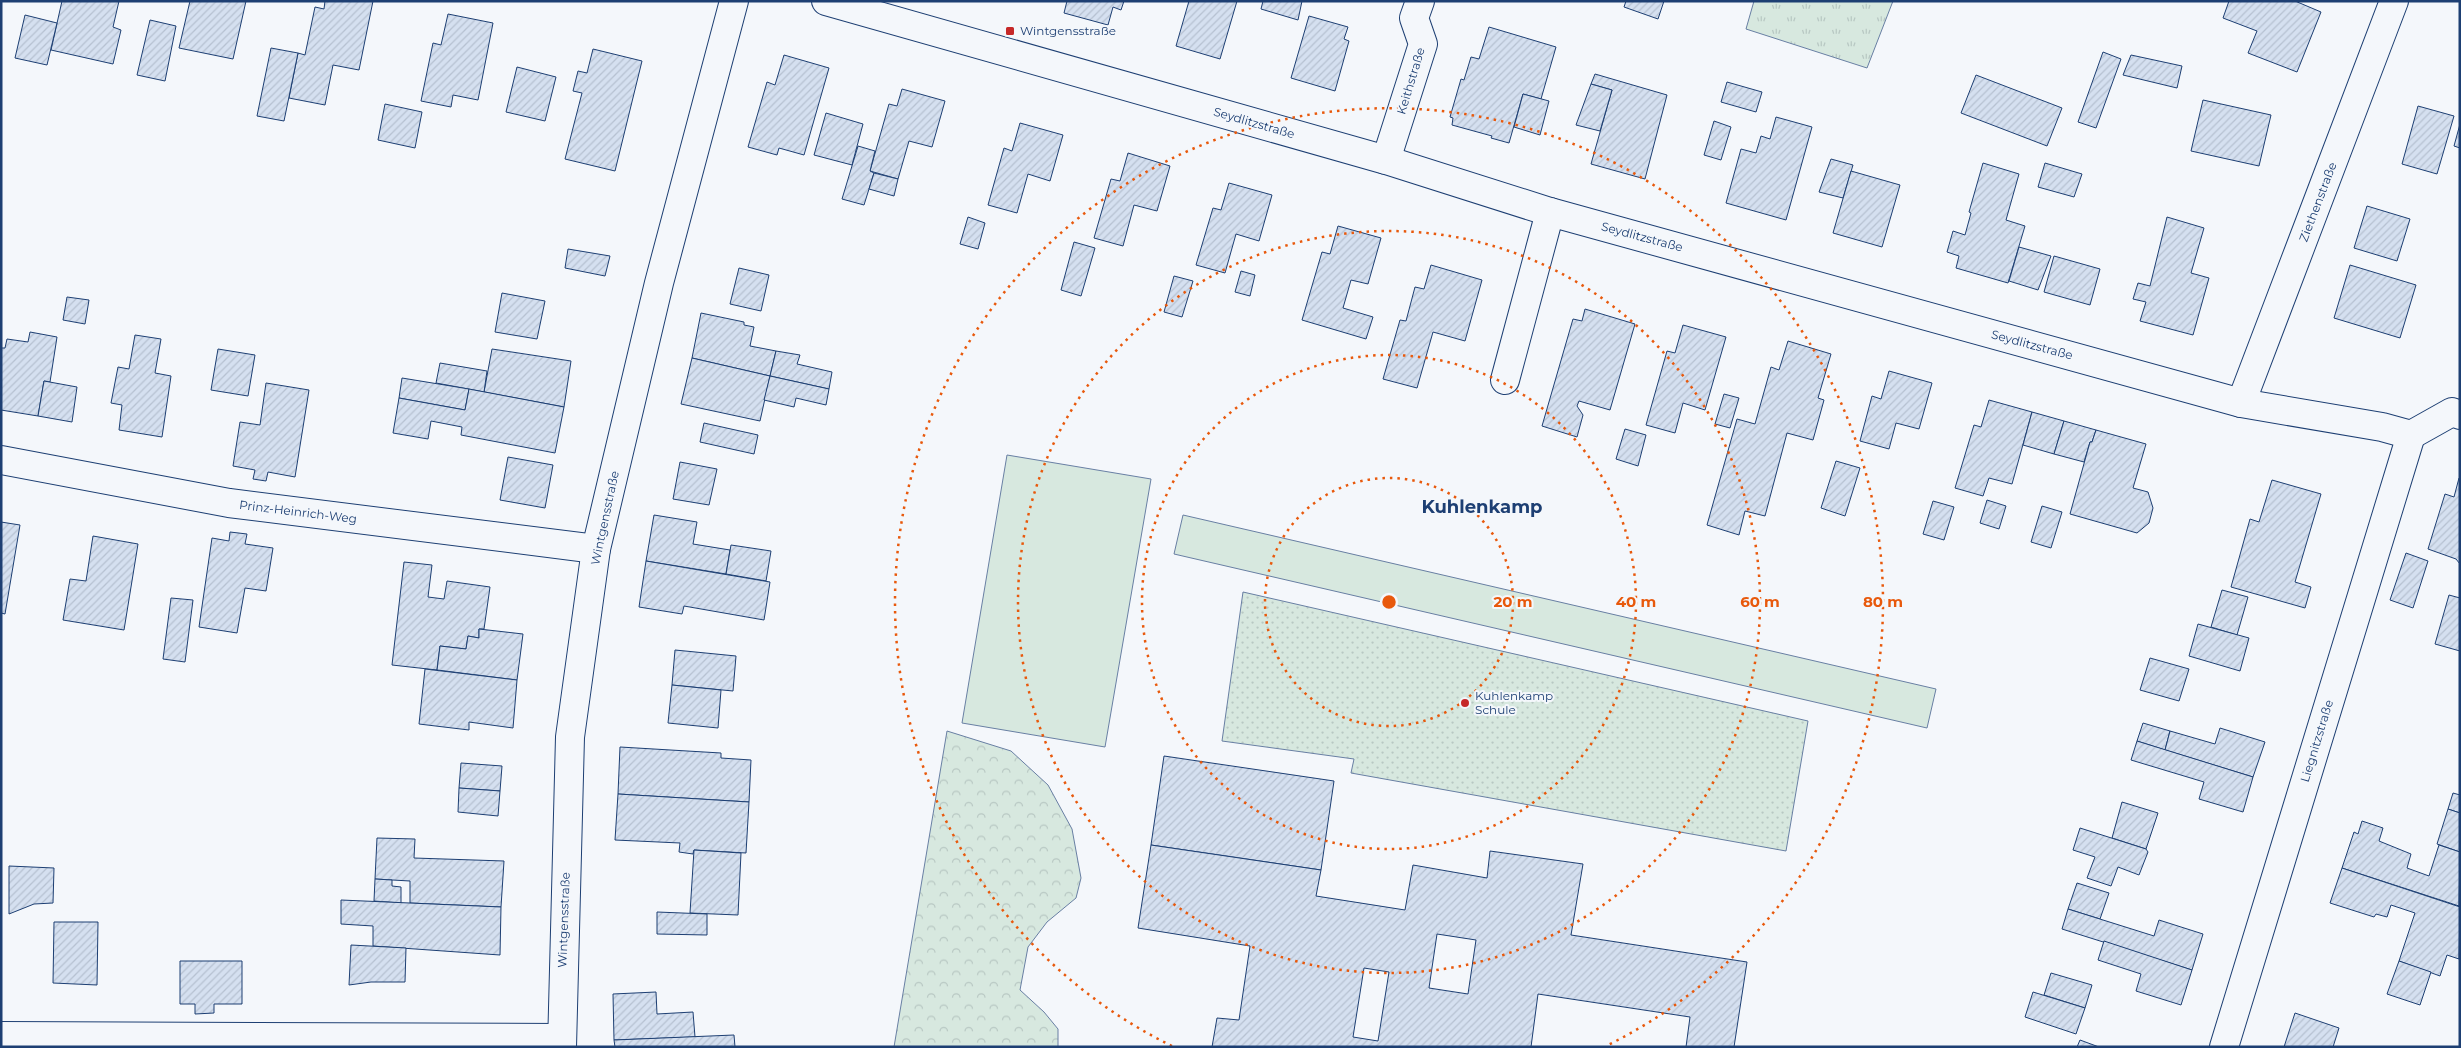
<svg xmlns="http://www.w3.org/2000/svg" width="2461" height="1048" font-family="Montserrat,sans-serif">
<defs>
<pattern id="grass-tufts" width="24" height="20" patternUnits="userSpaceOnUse" patternTransform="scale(1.25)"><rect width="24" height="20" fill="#d7e8df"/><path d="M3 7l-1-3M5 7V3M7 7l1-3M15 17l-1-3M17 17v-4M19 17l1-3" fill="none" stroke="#b8c8c3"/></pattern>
<pattern id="forest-crowns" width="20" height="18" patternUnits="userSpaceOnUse" patternTransform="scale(1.25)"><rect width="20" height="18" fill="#d7e8df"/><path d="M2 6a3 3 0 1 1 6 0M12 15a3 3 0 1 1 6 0" fill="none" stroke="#b8c8c3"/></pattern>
<pattern id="park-dots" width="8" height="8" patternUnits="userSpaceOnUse" patternTransform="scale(1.25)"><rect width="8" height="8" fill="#d7e8df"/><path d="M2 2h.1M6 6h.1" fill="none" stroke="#b8c8c3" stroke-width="1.8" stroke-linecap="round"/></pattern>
<pattern id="building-hatch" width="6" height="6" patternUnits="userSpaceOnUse" patternTransform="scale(1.25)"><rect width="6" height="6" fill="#d5e0f0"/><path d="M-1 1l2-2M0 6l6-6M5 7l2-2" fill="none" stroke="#b6c1d1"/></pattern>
</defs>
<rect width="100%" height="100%" fill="#f4f7fb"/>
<!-- grass -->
<path fill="url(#grass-tufts)" stroke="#687fa3" d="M1754,1h139l-26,67 -121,-39z"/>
<!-- forest -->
<path fill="url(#forest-crowns)" stroke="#687fa3" d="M947,731l64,20 37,34 24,44 9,49 -5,20 -29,24 -19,25 -8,43 24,22 14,17v18h-164z"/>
<!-- park -->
<path fill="url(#park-dots)" stroke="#687fa3" d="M1243,592l565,129 -22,130 -435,-78 3,-14 -132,-18z"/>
<!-- pitch -->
<g fill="#d7e8df" stroke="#687fa3">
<path d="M1007,455l144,24 -46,268 -143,-24z"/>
<path d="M1183,515l753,174 -9,39 -753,-174z"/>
</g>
<!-- building -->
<g fill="url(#building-hatch)" stroke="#1d3f73" fill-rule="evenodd">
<path d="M62,1h57l-6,26 8,3 -8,34 -62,-14z"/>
<path d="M190,1h56l-13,58 -54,-11z"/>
<path d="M325,1h48l-14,69 -26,-5 -8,40 -36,-7 9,-45 7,2 10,-48 9,2z"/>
<path d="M1067,1h57l-3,9 -8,-3 -5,18 -44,-12z"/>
<path d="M1189,1h48l-17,58 -44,-13z"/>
<path d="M1263,1h39l-4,19 -37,-11z"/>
<path d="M1626,1h38l-6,18 -34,-12z"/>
<path d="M2229,1h66l26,11 -24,60 -49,-19 9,-22 -34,-13z"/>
<path d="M448,14l45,9 -15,77 -25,-5 -2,12 -30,-6 12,-58 8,2z"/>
<path d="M25,15l32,8 -10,42 -32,-7z"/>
<path d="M1309,16l39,11 -4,12 5,2 -14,50 -44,-13z"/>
<path d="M150,20l26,6 -11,55 -28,-6z"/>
<path d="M1489,27l67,20 -15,52 -18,-5 -14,49 -18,-5 1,-2 -40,-11 1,-7 -3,-1 11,-38 3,1 7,-23 8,2z"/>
<path d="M271,48l27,5 -14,68 -27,-5z"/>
<path d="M593,49l49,12 -27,110 -50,-12 17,-66 -9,-2 5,-20 9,2z"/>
<path d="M2103,52l18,7 -25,69 -18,-6z"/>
<path d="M784,55l45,13 -25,87 -25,-7 -2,7 -29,-8 19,-65 8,3z"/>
<path d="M2131,55l51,11 -5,22 -54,-13z"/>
<path d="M517,67l39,10 -11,44 -39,-9z"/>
<path d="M1595,74l72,21 -22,84 -54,-15 21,-74 -21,-6z"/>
<path d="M1976,75l86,33 -15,38 -86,-33z"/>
<path d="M1727,82l35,10 -6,20 -35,-10z"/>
<path d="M1591,84l21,6 -12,41 -24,-6z"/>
<path d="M902,89l43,12 -13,46 -23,-6 -11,38 -28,-8 19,-67 8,2z"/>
<path d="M1523,94l26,7 -9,34 -26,-8z"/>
<path d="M2203,100l68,15 -12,51 -68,-15z"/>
<path d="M385,104l37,8 -7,36 -37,-8z"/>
<path d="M2418,106l36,10 -17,58 -35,-10z"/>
<path d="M826,113l37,11 -11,41 -38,-10z"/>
<path d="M1776,117l36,10 -26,93 -60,-17 15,-54 15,4 5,-17 9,3z"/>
<path d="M1714,121l17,6 -10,33 -17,-5z"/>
<path d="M1020,123l43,12 -13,46 -22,-7 -11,39 -29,-8 16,-57 8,3z"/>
<path d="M2460,124v24l-6,-2z"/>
<path d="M858,146l17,5 -5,20 4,2 -10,32 -22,-6z"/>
<path d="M1128,153l42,13 -13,45 -23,-6 -11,41 -29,-8 17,-59 9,2z"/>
<path d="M1831,159l22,6 -10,33 -24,-6z"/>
<path d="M1983,163l36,11 -13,46 19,6 -17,57 -52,-15 3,-12 -12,-4 6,-21 12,4 6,-22 -2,-1z"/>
<path d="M2045,163l37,11 -8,23 -36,-10z"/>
<path d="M1851,171l49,14 -18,62 -49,-14z"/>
<path d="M874,173l24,6 -4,17 -25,-7z"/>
<path d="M1229,183l43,12 -13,46 -23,-7 -11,39 -29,-8 17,-57 8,2z"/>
<path d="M2367,206l43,13 -13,42 -43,-13z"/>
<path d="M968,217l17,6 -7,26 -18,-5z"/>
<path d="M2167,217l37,11 -13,45 18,5 -16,57 -53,-14 6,-19 -13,-3 5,-16 12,3z"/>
<path d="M1338,226l43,12 -13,46 -17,-4 -8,28 30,9 -7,22 -64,-19 20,-68 8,2z"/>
<path d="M1074,242l21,6 -14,48 -20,-6z"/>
<path d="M2019,247l32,9 -13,34 -29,-9z"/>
<path d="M568,249l42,7 -5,20 -40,-8z"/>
<path d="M2054,256l46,13 -10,36 -46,-13z"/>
<path d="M1431,265l51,15 -17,61 -32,-9 -16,56 -34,-9 17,-59 6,1 9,-34 9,2z"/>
<path d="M2350,265l66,20 -16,53 -66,-20z"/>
<path d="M739,268l30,7 -8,36 -31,-7z"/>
<path d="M1241,271l14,4 -5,21 -15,-4z"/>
<path d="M1174,276l19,5 -11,36 -18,-5z"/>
<path d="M502,293l43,8 -8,38 -42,-7z"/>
<path d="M67,297l22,3 -4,24 -22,-4z"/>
<path d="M1585,309l50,15 -25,86 -31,-9 -2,5 6,9 -6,22 -35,-11 31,-107 9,2z"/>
<path d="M701,313l43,9v3l10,2 -4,19 26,5 -6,25 -78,-18z"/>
<path d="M1683,325l43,12 -21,73 -22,-7 -8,30 -29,-8 21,-74 8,2z"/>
<path d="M30,332l27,5 -7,45 -6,-1 -6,35 -37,-6v-62h4l2,-9 21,3z"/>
<path d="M135,335l26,4 -6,34 16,3 -9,61 -43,-7 3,-25 -11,-2 7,-36 11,2z"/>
<path d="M1788,341l43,13 -13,44 6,2 -11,40 -26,-7 -22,83 -20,-5 -6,24 -32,-10 30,-106 18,5 16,-57 8,3z"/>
<path d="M218,349l37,6 -7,41 -37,-6z"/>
<path d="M492,349l79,12 -7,46 -80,-15z"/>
<path d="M776,351l24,4 -3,9 35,8 -3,17 -59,-13z"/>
<path d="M692,358l78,18 -10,45 -79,-17z"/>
<path d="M440,363l47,8 -3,21 -48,-9z"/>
<path d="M1889,371l43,12 -13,46 -23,-6 -7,26 -29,-8 12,-45 9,3z"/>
<path d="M770,376l59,13 -3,16 -30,-7 -2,9 -30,-7z"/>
<path d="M402,378l67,11 -4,21 -66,-12z"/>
<path d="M44,381l33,6 -5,35 -34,-6z"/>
<path d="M266,383l43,7 -14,87 -27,-5 -2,9 -13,-2 2,-9 -22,-4 7,-44 20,3z"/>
<path d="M469,389l95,18 -9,46 -94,-18 1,-8 -31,-6 -3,18 -35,-6 6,-35 66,12z"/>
<path d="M1724,394l15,4 -9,30 -15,-4z"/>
<path d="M1989,400l43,12 -20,72 -23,-6 -6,18 -28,-8 19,-63 7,2z"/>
<path d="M2032,412l32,9 -10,33 -31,-9z"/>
<path d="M2064,421l32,9 -4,12h-2l-6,20 -30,-8z"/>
<path d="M704,423l54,12 -4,19 -54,-12z"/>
<path d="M1625,429l21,6 -8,31 -22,-7z"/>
<path d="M2096,430l50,14 -13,44 15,4 5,16 -4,15 -12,10 -67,-19 20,-72h2z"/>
<path d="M508,457l45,8 -8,43 -45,-8z"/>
<path d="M1836,461l24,7 -15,48 -24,-8z"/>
<path d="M680,462l37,7 -8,36 -36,-6z"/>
<path d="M2459,478h1v86l-4,-5 -28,-10 17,-55 9,3z"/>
<path d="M2272,480l49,14 -26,88 16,5 -6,21 -74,-21 19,-68 9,3z"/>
<path d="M1987,500l19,6 -7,23 -19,-6z"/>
<path d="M1933,501l21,6 -10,33 -21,-6z"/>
<path d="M2042,506l20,6 -11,36 -20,-6z"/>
<path d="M654,515l43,7 -4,22 37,6 -4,24 -80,-13z"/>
<path d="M1,522l19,3 -15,89 -4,-1z"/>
<path d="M230,532l17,2 -2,10 28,4 -7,43 -21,-3 -8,45 -38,-6 13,-89 17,3z"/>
<path d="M93,536l45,8 -14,86 -61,-10 7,-41 16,2z"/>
<path d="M731,545l40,6 -5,30 -40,-7z"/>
<path d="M2406,553l22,8 -15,47 -23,-8z"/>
<path d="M646,561l124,21 -6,38 -80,-14 -2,8 -43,-7z"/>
<path d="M404,562l28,3 -4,32 16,2 3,-18 43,6 -6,42h-5v9l-11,-2 -2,13 -26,-3 -3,24 -45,-5z"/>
<path d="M2222,590l26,7 -11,38 -26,-8z"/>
<path d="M2449,595l11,3v53l-25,-7z"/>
<path d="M171,598l22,2 -8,62 -22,-3z"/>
<path d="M2198,624l51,14 -9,33 -51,-15z"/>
<path d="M479,629l44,5 -6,46 -80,-10 3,-24 26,3 2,-13 11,2z"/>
<path d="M675,650l61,6 -3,35 -61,-6z"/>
<path d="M2150,658l39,11 -10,32 -39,-11z"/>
<path d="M425,669l92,11 -4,48 -44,-6v8l-50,-6z"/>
<path d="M672,685l49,5 -3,38 -50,-5z"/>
<path d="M2143,723l27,8 -5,19 -28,-9z"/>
<path d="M2220,728l45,14 -12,35 -88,-27 5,-19 45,13z"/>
<path d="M2137,741l116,36 -10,35 -44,-13 5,-17 -73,-22z"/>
<path d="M620,747l101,6v5l30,2 -2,42 -131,-8z"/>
<path d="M1164,756l170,25 -13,89 -170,-25z"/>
<path d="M461,763l41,3 -2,25 -41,-3z"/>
<path d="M459,788l41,3 -2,25 -40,-4z"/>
<path d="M2453,793l7,2v18l-12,-4z"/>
<path d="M618,794l131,8 -3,51 -52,-3 -1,4 -14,-2 1,-9 -65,-3z"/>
<path d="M2122,802l36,11 -12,36 -34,-11z"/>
<path d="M2448,809l12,4v39l-23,-8z"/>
<path d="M2362,821l21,7 -4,13 32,13 -4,14 22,8 10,-31 21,7 -1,54 -117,-38 12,-36 4,2z"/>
<path d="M2080,828l66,21 2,3 -9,23 -21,-8 -7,19 -24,-8 8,-21 -22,-7z"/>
<path d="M377,838l38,1 -1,19 90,3 -3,46 -91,-4v-22l-35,-2z"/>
<path d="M1151,845l170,25 -5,26 89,14 8,-45 74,13 3,-27 93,13 -12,71 176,27 -13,85h-48l4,-30 -152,-23 -7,53h-319l5,-29 22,2 11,-74 -112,-18zM1437,934l39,6 -8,54 -39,-6zM1364,968l25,4 -11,69 -25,-4z"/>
<path d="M694,850l47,3 -3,62 -48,-2z"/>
<path d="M9,866l45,2 -1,35 -19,1 -25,10z"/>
<path d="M2342,868l118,39 -1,52 -12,-4 -7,21 -41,-15 16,-48 -24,-8 -4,12 -11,-3 -2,3 -44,-14z"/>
<path d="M375,879l17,1v6l9,1v16l-27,-2z"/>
<path d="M2077,883l32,10 -9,26 -32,-10z"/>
<path d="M341,900l160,7 -1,48 -127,-9v-20l-32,-2z"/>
<path d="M2068,909l86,27 5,-16 44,14 -11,36 -130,-41z"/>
<path d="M657,912l50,2v21l-50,-1z"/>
<path d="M54,922h44l-1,63 -44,-2z"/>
<path d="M2104,941l88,29 -11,35 -45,-14 5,-17 -43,-14z"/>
<path d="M351,945l55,3 -1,34h-34l-22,3z"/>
<path d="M180,961h62v43h-28v9l-19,1v-10h-15z"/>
<path d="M2399,961l32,11 -11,33 -33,-11z"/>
<path d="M2051,973l41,12 -7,23 -41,-13z"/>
<path d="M656,992l1,22 36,-2 2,25 -81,3 -1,-46z"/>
<path d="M2033,992l52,16 -9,26 -51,-17z"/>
<path d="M2295,1013l44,15 -6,19h-49z"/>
<path d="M734,1035l1,12h-120l-1,-7z"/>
<path d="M2080,1040l19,7h-22z"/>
</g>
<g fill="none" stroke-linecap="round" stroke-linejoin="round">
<defs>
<g id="street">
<path d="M826,1l560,159 164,52 691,191 141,24 29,8 41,-23 8,3"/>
<path d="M1386,160l37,-116 -9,-26 6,-17"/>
<path d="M1505,380l45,-168"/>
<path d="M2241,403l153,-402"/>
<path d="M1,460l228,43 367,46"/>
<path d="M1,1036l560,2"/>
<path d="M562,1047l8,-310 26,-188 63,-266 75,-282"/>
<path d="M2224,1047l187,-612"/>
</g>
</defs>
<!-- street casing -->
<use href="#street" stroke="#1d3f73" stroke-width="30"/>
<!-- street -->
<use href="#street" stroke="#f4f7fb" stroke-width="28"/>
</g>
<!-- distance rings -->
<g fill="none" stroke="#e8590c" stroke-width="2.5" stroke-dasharray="2.5 5">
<circle cx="1389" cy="602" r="124"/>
<circle cx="1389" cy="602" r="247"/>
<circle cx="1389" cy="602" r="371"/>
<path d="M1172 1046A494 494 0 1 1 1606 1046"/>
</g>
<!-- markers -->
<g fill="#c62828" stroke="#f4f7fb" stroke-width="2">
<rect x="1005" y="26" width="10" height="10" rx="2.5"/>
<circle cx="1465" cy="703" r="5"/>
</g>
<g text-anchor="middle" stroke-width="4" stroke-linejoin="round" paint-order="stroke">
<!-- poi labels -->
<g font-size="12" fill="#1d3f73" stroke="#f4f7fb" text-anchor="start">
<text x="1020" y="35">Wintgensstraße</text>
<text x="1475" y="700">Kuhlenkamp<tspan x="1475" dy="14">Schule</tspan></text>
</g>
<!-- street labels -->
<g font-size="12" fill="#1d3f73" stroke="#f4f7fb">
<text transform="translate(1411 81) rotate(-73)" y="4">Keithstraße</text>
<text transform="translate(1254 123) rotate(16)" y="4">Seydlitzstraße</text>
<text transform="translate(2318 202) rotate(-69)" y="4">Ziethenstraße</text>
<text transform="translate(1642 237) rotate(15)" y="4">Seydlitzstraße</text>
<text transform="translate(2032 345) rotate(15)" y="4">Seydlitzstraße</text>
<text transform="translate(298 512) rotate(7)" y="4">Prinz-Heinrich-Weg</text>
<text transform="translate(605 518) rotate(-78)" y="4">Wintgensstraße</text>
<text transform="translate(2317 741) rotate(-73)" y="4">Liegnitzstraße</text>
<text transform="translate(564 920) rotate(-88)" y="4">Wintgensstraße</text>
</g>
<!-- district labels -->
<g font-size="18" font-weight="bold" fill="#1d3f73" stroke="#f4f7fb">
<text x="1482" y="513">Kuhlenkamp</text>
</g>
</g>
<circle cx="1389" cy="602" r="8" fill="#e8590c" stroke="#f4f7fb" stroke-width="2.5"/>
<g font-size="15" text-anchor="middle" font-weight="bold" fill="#e8590c" stroke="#f4f7fb" stroke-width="4" stroke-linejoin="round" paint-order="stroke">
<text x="1513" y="607">20 m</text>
<text x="1636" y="607">40 m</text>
<text x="1760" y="607">60 m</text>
<text x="1883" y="607">80 m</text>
</g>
<!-- border -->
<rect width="2461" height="1048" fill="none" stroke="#1d3f73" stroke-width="5"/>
</svg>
